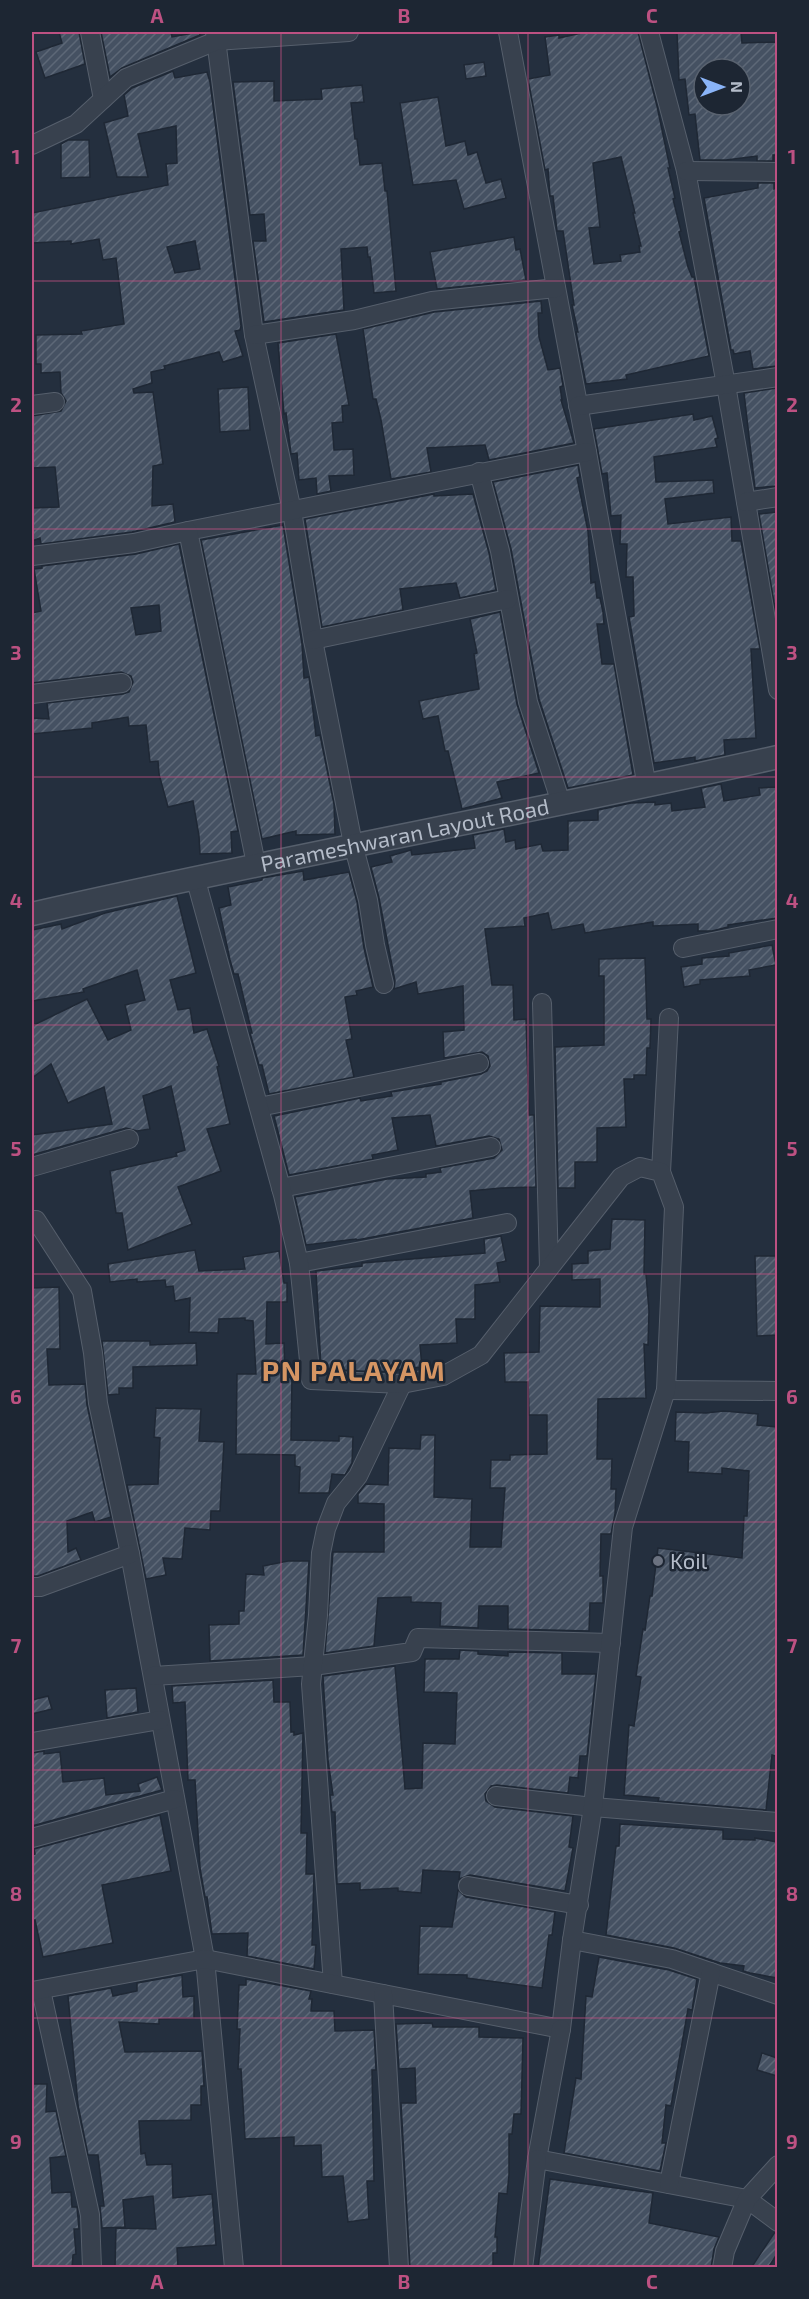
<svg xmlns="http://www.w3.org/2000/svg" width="809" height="2299" font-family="'Exo 2',sans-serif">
<defs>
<pattern id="building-hatch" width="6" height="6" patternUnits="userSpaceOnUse" patternTransform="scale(1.5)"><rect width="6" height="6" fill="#455162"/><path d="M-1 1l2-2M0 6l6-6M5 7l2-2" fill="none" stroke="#5d6877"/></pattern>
</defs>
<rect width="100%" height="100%" fill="#242f3e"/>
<!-- building -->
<g fill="url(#building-hatch)" stroke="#1f2835" stroke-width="1.5" fill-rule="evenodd">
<path d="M59,32h20l6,32 -40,14 -9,-26 26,-9z"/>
<path d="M101,32h70l1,5 27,-5 1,3 -78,33 -12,9z"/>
<path d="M586,32h52l19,74 13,62h-2l7,30 -2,1 8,32 -2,1 9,35 4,10h2l15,79 -83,19 1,4 -41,5 -10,-52h2l-6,-27h2l-11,-74h-6l-4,-35h-3l-2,-27 -3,1 -17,-91 22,-4 -5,-38 14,-2v3zM621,157l14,56h-2l8,33h-2l1,6 -20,3 1,6 -27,3 -5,-36 11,-1 -7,-64z"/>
<path d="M677,32h64l1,11 35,-1v113h-4v6h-16v-5l-31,4h-26l-5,-46 -6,1 -4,-36 -6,1zM704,69h36v36h-36z"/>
<path d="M484,62l2,14 -20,3 -2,-14z"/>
<path d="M173,71l2,7 32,-6 3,10 31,244 -1,4 -5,1 8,25 -20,6 -4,-10 -55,14 1,3 -14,3 1,11 -19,6 1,4 19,-1 10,72 -10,2 -1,40 21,-2 2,18 -43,10 -91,12 -1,-6 -8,3v-33l27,-1 -4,-40 -23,1v-52l29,-5 5,-10 -5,-8 -1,-21 -19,1v-9h-5v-29l46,-1 -1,-3 43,-7 -8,-66 -13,2 -4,-21 -28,5v-3l-39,2v-30l136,-28 -2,-21 11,-1 -1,-37 -38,8 10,43h-31l-13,-54 24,-7 -4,-21 8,-7zM195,241l5,28 -25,4 -8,-26z"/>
<path d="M274,81v20l48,-2 -1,-10 41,-4 2,17 -13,1 4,36h2l3,26 22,-2 3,28h2l9,100 -22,2 -4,-36h-2l-1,-10 -26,2 3,61 -80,12 -11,-81h13l-2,-27 -14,1 -17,-133z"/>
<path d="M438,97l8,49 19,-5 3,14 9,-3 9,31 15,-4 5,19 -42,11 -8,-29 -43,5 -13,-82z"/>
<path d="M68,140h21l1,37 -29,1v-34z"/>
<path d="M758,183h16v6l3,-1v178l-24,3 -3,-18 -16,3 -1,-4h-2l-27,-152 54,-10z"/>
<path d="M514,237l2,13 4,-1 6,31 -89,9 -7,-37z"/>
<path d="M541,301l1,12h-4l1,24 9,33 12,-2 3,18 -3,1 2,13h-1l13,43 -85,17 -4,-15 -58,3 4,24 -40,7 -10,-59 -5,-21h-3l-10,-70 71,-17z"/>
<path d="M336,334l13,71 -7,1 1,16 -11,1 2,27 19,-1 1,26 -25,1 2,15 -14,3 -1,-16 -17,2 -2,-27 -6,1 -5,-41 -2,1 -6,-71z"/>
<path d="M248,387l2,43 -30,2 -2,-43z"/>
<path d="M777,388v98l-22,2 -11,-95z"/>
<path d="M693,414l1,6 18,-4 6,22 -3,1 2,8 -63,10 2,25 57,-2 1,13 -49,6 3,25 63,-7 1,24h9l19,108h-9l5,89 -32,2 1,15 -30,6v-4l-41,6 -25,-146 5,-1 -1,-39h-7l1,-33h-7l1,-29 -10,1 -4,-43 -5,1 -8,-45z"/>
<path d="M578,465l2,12 -3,1 11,53 3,52 4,-1 2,16h3l3,14 1,12h-7l5,40h12l19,111 -65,13 -29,-89 -28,-150 -18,-67z"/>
<path d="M434,494v2l39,-2 16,59 7,37 -36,8 -4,-15 -56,6 3,21 -81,17 -17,-108z"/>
<path d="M777,512v108l-18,-106z"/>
<path d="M283,525l19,119 2,34 5,-1 7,59 4,-1 14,69 1,30 -39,1v-4l-34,8 -61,-299z"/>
<path d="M179,544l59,287 -7,1 1,21 -32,1 -1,-18 -6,-35 -25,6 -9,-33 -1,-13 -8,1 -4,-37 -17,1 -1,-9 -36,6v5l-60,6v-16l17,1 -2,-16 76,-9 6,-2 4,-10 -2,-6 -10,-4 -89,11v-70l9,-2 -7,-42 8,-1v-2l94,-12zM159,605l2,26 -25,4 -5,-27z"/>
<path d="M500,612l17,92 22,69 -42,9 5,16 -40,11 -14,-58h-3l-7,-35 -15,3 -4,-18 60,-12 -5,-35 3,-1 -7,-34z"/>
<path d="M721,784l3,17 36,-6 -1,-7 18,-1v131l-49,7v2l-16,4h-14v-7l-45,2v-4l-68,11 -2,-9 -31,6 -4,-17 -24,5 1,8 -40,3 7,56h21l1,35 12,-1 3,96h5l2,72 -35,1 -31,3 3,27 -116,22 -1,-1 -50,6 -11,-48 92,-18 39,-2v-3l15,-2 -1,-4 54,-10 8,-8 -3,-11 -10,-3 -53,10 -6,-31 -38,3 6,32 -26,5 1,4 -84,16 -15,-59 86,-18 1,3 31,-5 -1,-4 50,-8v-2l40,-8 6,-3 3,-5 -2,-10 -6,-4 -38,6 -1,-26 21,-2 -1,-44 -45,8 -2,-12 -22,7 1,-8 -16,-83 -8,-31 21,-5 -2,-6 21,-6 1,5 63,-7 -2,-13 31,-6 2,13 9,-2 1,9 25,-5 2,7 25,-1v-29l30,-1v-10l33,-7 24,-1v3l16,-2 1,8 33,-4 -4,-19z"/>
<path d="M303,871l1,9 45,-8 8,30 7,46 9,39 -17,4 1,4 -12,2 7,42 -6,1 8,37 -85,17 -7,-29h-3l-9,-32h2l-14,-59h-4l-4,-14 -11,-52 12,-3 -3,-18 34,-7v-2z"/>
<path d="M177,896l19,77 -26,7 8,30 12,-2 4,25 13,-4 12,37 -2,1 13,57 -23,5 14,42 -43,16 14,37 -64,26 -6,-37h-6l-6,-42 67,-15 -1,-3 9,-3 -14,-64 -28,10 7,33 -13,2 -11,-3 -94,27v-20l80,-11 -8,-37 -36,16 -17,-39 -19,14v-52l55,-27 21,41 23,-10 -6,-25 20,-5 -8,-30 -54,19 1,3 -52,9v-71l29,-6 1,5 43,-16z"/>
<path d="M772,945l4,20 -27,5 1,6 -50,4v4l-16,3 -3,-20 21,-3v-6l27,-2v-3z"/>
<path d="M645,958l2,61h4l-1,29h-3l-1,27h-12v4h-10l2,48 -29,1v34h-22v26h-17l-3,-141 49,-2v-69h-5v-17z"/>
<path d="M612,1219l33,1 -1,54h2l3,37 -1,34 -4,-1 2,54 -48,1 -1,60h15l-1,30h5l-1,25 -4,20h-10l-1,42h3v27h-13l-1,28 -81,-2v-23h-29l-1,22 -38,-2 1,-23 -30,-1v-5l-33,1 -4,48 -49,7 8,-101h51v-48l-26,-1v-9l8,-10 22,1 1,-37 31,1 1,-14h14l-1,62 38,2 -2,48h31l4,-59h-15l1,-28h19v-5l37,-1v-39h-18l-1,-33h-23l-1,-29 35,-1 1,-46 60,1v-28l-28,1v-16l16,-1v-12l22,-2z"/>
<path d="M501,1236l5,25 -9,2 3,19 -25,3v34h-19l1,24 -37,2 2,22 -44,5 -57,-3 -5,-98 46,-5v-3l123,-10 -1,-14z"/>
<path d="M195,1250l4,21 46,-2 -2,-12 36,-6 5,32h3v19h-20l-1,42 18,-1 1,32h7l-1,65 48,1v-5l14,1 -1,26 -7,12 -13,-1 -3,19h-30l1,-26 -5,-1v-11l-59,-1 1,-80h19l-3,-53 -8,-1v-2l-26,1 -1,14 -29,-1 1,-34 -15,3 -2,-15 -7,1 -1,-7 -28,2v-3l-27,3 -2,-18z"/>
<path d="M755,1256h22v79l-20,1z"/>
<path d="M59,1287l1,62h-13l2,36 36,-1 2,21 24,112 -16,5 -3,-10 -25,9 1,31 8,-4 5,12 -43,16h-6v-288z"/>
<path d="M102,1341h48v4l46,-2 1,22 -64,2v21h-14v6l-11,1z"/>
<path d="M156,1408l45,1 -2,32 25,1 -4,69h-9l-1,19 -25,-2 -3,31 -19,-1 3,17 -20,4 -19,-94 31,-1 2,-46 -6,-1z"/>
<path d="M724,1411l34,3 -1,11 20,2v301l-1,28 -4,-1 -6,55 -108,-9 1,-3 -35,-3 5,-70 5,1 7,-49 -5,-1 7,-47 2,1 5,-34h2l6,-48 84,10 2,-42h3l2,-45 -27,-3v6l-34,-2 1,-30 -14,-1 1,-29 30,1z"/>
<path d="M288,1561h21l-6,94 -93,6 -1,-36 30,-1v-13h5l2,-37 18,1 -1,-9z"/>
<path d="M460,1650l18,1v3l30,2v-4l54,1v21h34l-9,82h-7l-2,22 -8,-1 -2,16 -71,-8 -6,1 -6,8 1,7 9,6 78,9 -4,31 4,1 -8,43 -95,-16 -11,4 1,-7 -37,-2 -2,23 -23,-2v-3l-38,2v-7l-23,1 -2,-72h-3l-2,-17h3l-5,-35 -5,-84 72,-10 10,123 17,-1 1,-45 32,1 2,-51 -33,-1 1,-33h34z"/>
<path d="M273,1680l1,22h16l1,30h3v3l9,-2 -2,100h6l-1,41h8l-2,71h4l-2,24 -67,-13 1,-23 -36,1 -5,-37h-2l-5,-29 -5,-88h-7l-3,-78 -12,1 -1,-17z"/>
<path d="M136,1688l2,24 -31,6 -2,-28z"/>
<path d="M48,1696l4,13 -20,5v-14z"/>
<path d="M44,1751v3l16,-2 3,30 41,-4 2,17 34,-4 -2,-7 19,-7 5,13 -130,36v-73z"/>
<path d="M160,1815l11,56 -69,14 11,58 -70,14 -8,-37 -3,1v-66l3,-1 -1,-5z"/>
<path d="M620,1824l103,6v9l32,1v-2l22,4v136l-27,-5 -7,-2 1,-5 -24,-3 -46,-15 -68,-13 10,-89h3z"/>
<path d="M458,1890l8,7 89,15 -3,23h-3l-7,53 -75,-10v-3l-49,-1 2,-48 32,1z"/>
<path d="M599,1957l70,13 28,9 -5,31 -4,-1 -17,97 -5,-1 -4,38h4l-6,28 -96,-18 12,-75 5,1 5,-83 6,1z"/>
<path d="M182,1975l1,22 11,-1v22l-35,1v5l-40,-2 6,30 77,-1 2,35h-3v19h-10v15l-52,1 2,33 4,-1 2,12 25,-1 1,34 39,-4 4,51 -39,3 1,20h-63l1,-40 40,1 -3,-33 -30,4 2,27 -23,1 -2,-22h4l-6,-51h-10l-10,-50 -10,-109 43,-8 2,8 24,-5v-8z"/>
<path d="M246,1979l65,12 -2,8h3l-1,12h23l1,20 39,-1 2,40h-4l2,111h-7l2,38 -21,3 -5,-46 -21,1 -1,-32 -27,1v-9l-49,2 -4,-70h-3l2,-40h-3l2,-44h7z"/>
<path d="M432,2023l1,4h46v10l44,1 -2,76h-7l-2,20h-3v41l-2,19 -8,-1 -4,44h2v16h-4v15h-83l-9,-165h15l-1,-35 -16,1 -3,-45z"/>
<path d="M762,2053l15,5v18l-20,-6z"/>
<path d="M32,2084h15l-1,28 10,-1 10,45 -16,2 2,35 19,-1 1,15h5l2,22h-5l2,25 -3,1 -1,13h-40z"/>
<path d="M550,2179l103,14 -4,30 70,14 -5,12 -3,19h-173z"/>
<path d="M775,2232l2,1v21l-9,14h-17z"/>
</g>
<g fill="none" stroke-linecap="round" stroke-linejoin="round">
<defs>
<g id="minor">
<path d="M90,32l13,67"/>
<path d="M215,32l39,303 38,176 21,129 40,204 15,56 7,45 9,39"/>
<path d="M508,32l79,420 60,335"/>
<path d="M649,32l37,139 40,214 52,305"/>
<path d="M32,145l44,-21 50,-46 90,-37 133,-9"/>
<path d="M686,171l92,1"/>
<path d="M254,335l100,-15 78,-19 124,-13"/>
<path d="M32,405l23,-3"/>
<path d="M578,406l200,-29"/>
<path d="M479,472l21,79 28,151 33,101"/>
<path d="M746,502l32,-5"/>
<path d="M188,531l399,-79"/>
<path d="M32,556l102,-13 54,-12 68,333"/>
<path d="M313,640l195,-41"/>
<path d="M32,694l90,-11"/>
<path d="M683,948l95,-19"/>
<path d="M542,1003l7,265"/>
<path d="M259,1107l220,-44"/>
<path d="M32,1167l97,-28"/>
<path d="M661,1172l8,-154"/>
<path d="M281,1188l210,-41"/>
<path d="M32,1220h4l46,71 11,62 5,50 32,151 75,405 29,309"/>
<path d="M299,1263l208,-40"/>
<path d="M666,1390l112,1"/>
<path d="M32,1587h8l90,-33"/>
<path d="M153,1676l160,-10 99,-14 6,-14 193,5"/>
<path d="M32,1742l128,-22"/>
<path d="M496,1796l97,11 185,15"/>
<path d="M32,1838l143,-39"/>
<path d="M468,1886l111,19"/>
<path d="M572,1940l100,19 106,36"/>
<path d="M333,1984l-22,-300 7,-69 3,-62 5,-24 10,-26 22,-27 44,-92"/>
<path d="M41,1990l49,225 2,53"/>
<path d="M32,1991l173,-32 356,70 11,-89 21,-133 30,-280 43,-137 8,-183 -13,-35 -21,-5 -19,10 -140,178 -38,21 -41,8 -91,-4 -12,-117 -16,-68 -88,-318"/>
<path d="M383,1994l16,274"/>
<path d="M561,2029l-24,130 210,40 31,23"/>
<path d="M669,2184l42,-212"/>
<path d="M523,2268l14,-109"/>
<path d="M722,2268l3,-17 22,-52 31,-34"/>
</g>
<g id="tertiary">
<path id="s1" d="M32,914c247,-57 498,-101 746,-157"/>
</g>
</defs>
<!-- minor casing -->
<use href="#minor" stroke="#565f6c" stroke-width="20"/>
<!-- tertiary casing -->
<use href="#tertiary" stroke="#565f6c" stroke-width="25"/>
<!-- minor -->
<use href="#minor" stroke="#38414e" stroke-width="18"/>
<!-- tertiary -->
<use href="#tertiary" stroke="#38414e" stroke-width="22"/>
</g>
<!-- grid -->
<path fill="none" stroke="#bd5182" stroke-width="1.5" stroke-opacity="0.55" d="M281,32v2236M528,32v2236M32,281h746M32,529h746M32,777h746M32,1025h746M32,1274h746M32,1522h746M32,1770h746M32,2018h746"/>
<!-- markers -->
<circle fill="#6b7280" stroke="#1d2633" stroke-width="2" cx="658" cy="1561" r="6"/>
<g text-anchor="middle" stroke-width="5" stroke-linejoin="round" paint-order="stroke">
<!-- street labels -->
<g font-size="22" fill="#b4bcc9" stroke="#1d2633">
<text dy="8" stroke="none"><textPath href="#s1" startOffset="381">Parameshwaran Layout Road</textPath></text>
</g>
<!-- poi labels -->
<g font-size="22" fill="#b4bcc9" stroke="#1d2633" text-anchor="start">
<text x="670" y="1569">Koil</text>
</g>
<!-- district labels -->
<g font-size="28" font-weight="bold" letter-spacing="1.5" fill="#d59563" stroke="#1d2633">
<text x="354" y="1381">PN PALAYAM</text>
</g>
</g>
<!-- border -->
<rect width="809" height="2299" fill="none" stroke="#1d2633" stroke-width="66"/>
<!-- north arrow -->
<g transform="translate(722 87) rotate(90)"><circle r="28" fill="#1d2633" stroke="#59626f" stroke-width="1.5"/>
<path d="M0-4.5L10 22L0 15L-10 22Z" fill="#8ab4f8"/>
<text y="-9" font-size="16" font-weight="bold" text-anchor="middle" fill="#b4bcc9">N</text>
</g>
<rect x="33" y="33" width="743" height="2233" fill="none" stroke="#bd5182" stroke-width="2"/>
<g font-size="20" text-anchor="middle" font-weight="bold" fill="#bd5182">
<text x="157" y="23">A</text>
<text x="404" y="23">B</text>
<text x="652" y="23">C</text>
<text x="16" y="164">1</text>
<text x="792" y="164">1</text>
<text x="16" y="412">2</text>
<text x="792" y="412">2</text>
<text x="16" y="660">3</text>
<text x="792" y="660">3</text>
<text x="16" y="908">4</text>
<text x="792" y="908">4</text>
<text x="16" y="1156">5</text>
<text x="792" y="1156">5</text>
<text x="16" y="1404">6</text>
<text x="792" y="1404">6</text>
<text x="16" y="1653">7</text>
<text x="792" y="1653">7</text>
<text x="16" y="1901">8</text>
<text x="792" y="1901">8</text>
<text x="16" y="2149">9</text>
<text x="792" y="2149">9</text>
<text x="157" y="2289">A</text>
<text x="404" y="2289">B</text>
<text x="652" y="2289">C</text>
</g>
</svg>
